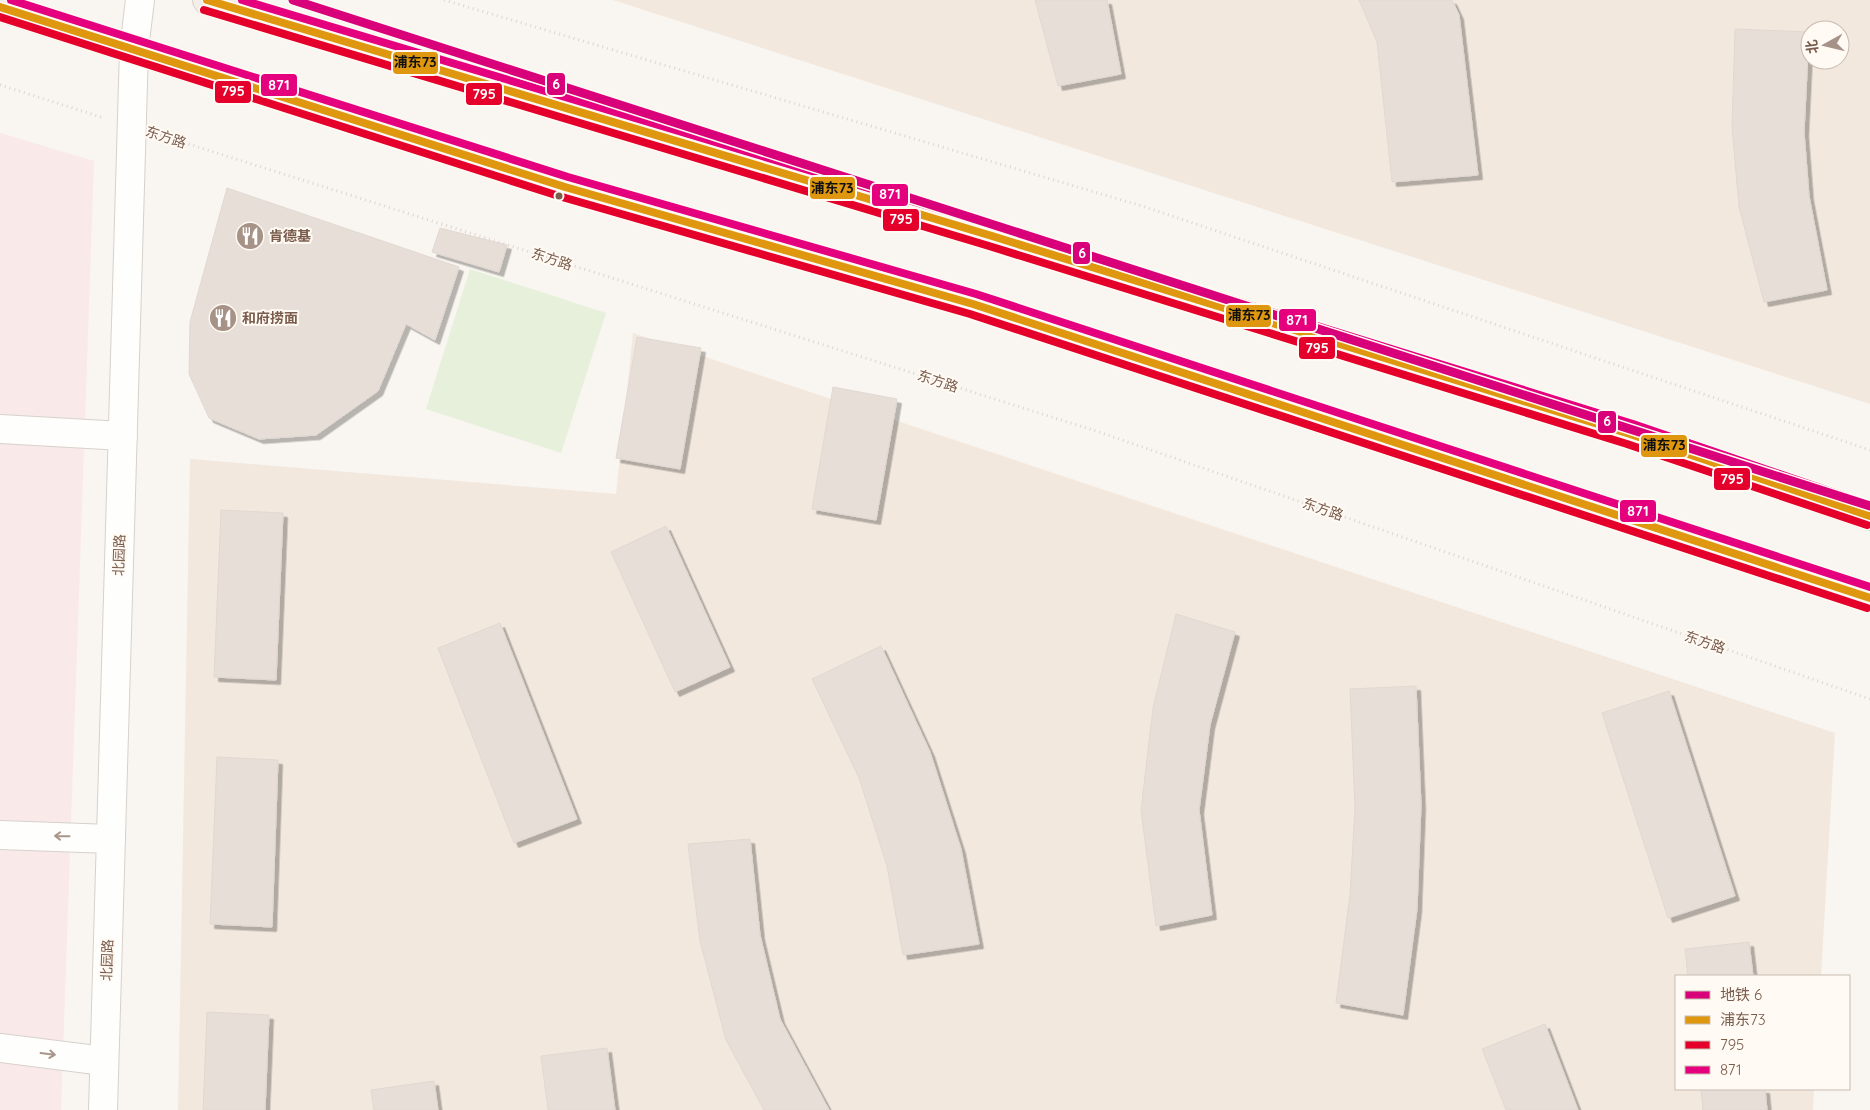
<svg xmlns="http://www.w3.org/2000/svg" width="1870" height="1110" font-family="Quicksand,'Noto Sans SC',sans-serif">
<defs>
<filter id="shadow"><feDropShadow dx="4.5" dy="4.5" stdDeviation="0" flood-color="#0004"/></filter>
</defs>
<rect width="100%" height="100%" fill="#f9f5f0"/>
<!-- residential -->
<g fill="#f2e8de" fill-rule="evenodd">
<path d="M613,0h1257v404zM1810,30h30v30h-30z"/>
<path d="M633,333l1202,400 -14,243h-145v113h138l-1,21h-1635l12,-651 426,35z"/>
</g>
<!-- medical -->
<path fill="#fae9e9" d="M0,133l94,28 -33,949h-61z"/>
<!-- green -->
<path fill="#e7f0db" d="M470,269l136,44 -45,140 -135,-44z"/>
<!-- building -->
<g fill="#e6ded7" stroke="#e2d8d2" filter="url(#shadow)">
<path d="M1035,0h72l14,74 -63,12z"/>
<path d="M1359,0h93l7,15 19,160 -86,7 -15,-140z"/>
<path d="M1735,29l74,3 -5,100 5,64 18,94 -63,12 -25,-95 -7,-80z"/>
<path d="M227,188l232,79 -24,73 -29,-16 -28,67 -62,44 -57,4 -50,-21 -20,-44 1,-52z"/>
<path d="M440,228l67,17 -8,27 -67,-20z"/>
<path d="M637,337l64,11 -21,121 -64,-11z"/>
<path d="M833,387l64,12 -21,121 -64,-11z"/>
<path d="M221,510l62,3 -7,167 -62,-3z"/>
<path d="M666,526l64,141 -55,25 -64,-140z"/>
<path d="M1176,614l59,18 -25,93 -11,85 13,105 -56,11 -15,-116 12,-102z"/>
<path d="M500,623l77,196 -63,24 -76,-195z"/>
<path d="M881,646l49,106 31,97 18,95 -76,11 -16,-89 -28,-88 -47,-99z"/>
<path d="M1416,686l5,119 -4,104 -14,106 -67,-12 14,-108 5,-88 -5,-118z"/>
<path d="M1669,691l66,205 -67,22 -66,-205z"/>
<path d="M217,757l61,3 -6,167 -62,-3z"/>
<path d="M750,839l10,96 20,84 49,91h-65l-38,-70 -26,-99 -12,-97z"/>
<path d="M1749,942l4,34h-65l-3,-27z"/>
<path d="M207,1012l62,3 -4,95h-62z"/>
<path d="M1545,1024l33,86h-72l-24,-61z"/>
<path d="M607,1048l8,62h-67l-7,-54z"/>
<path d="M434,1081l4,29h-64l-3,-20z"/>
<path d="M1701,1089h64l2,21h-64z"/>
</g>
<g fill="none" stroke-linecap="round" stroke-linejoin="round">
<defs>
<g id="minor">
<path d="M0,429l123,7"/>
<path d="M0,835l111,4"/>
<path d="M0,1048l104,13"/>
<path d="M103,1110l31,-1061 6,-49"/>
</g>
<g id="major">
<path d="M207,0l785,236 638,198 240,82"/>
<path d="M0,7l565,180 408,117 897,294"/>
</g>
</defs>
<!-- minor casing -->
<use href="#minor" stroke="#d7d1cb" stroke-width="30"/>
<!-- major casing -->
<use href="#major" stroke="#dad1cc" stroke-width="30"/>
<!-- path -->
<g stroke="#dcd5d0" stroke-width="3" stroke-dasharray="1 4" stroke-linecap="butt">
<path d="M444,0l698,206 728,244"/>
<path d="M0,85l104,33"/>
<path d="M160,135l936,296 774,268"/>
</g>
<!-- minor -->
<use href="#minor" stroke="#fefefd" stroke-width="28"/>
<!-- major -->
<use href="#major" stroke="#f3eee8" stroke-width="28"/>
<defs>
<g id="bus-1">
<path d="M207,0l785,236 638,198 240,82"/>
<path d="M0,7l565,180 408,117 897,294"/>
</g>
<g id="bus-2">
<path d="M204,10l785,236 638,198 240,81"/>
<path d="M0,17l562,180 408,117 897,294"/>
</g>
<g id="bus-3">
<path d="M11,0l557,177 408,117 894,293"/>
<path d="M242,0l753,226 638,198 237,81"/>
</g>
</defs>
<!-- bus-1 casing -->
<use href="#bus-1" stroke="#fffaf3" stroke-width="11"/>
<!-- bus-2 casing -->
<use href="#bus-2" stroke="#fffaf3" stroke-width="11"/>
<!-- bus-3 casing -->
<use href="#bus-3" stroke="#fffaf3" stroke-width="11"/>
<!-- bus-1 -->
<use href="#bus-1" stroke="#de970f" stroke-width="8"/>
<!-- bus-2 -->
<use href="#bus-2" stroke="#e4002b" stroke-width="8"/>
<!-- bus-3 -->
<use href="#bus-3" stroke="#e5007d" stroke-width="8"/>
<defs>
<path id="metro-1" d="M293,0l1577,506"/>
</defs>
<!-- metro-1 casing -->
<use href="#metro-1" stroke="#fffaf3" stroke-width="12"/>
<!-- metro-1 -->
<use href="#metro-1" stroke="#d9017a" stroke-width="9"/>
</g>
<!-- one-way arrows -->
<defs><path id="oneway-shaft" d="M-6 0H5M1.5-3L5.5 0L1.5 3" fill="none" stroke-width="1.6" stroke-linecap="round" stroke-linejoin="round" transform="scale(1.25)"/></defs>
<g stroke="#a8958b">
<use href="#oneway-shaft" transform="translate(62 836) rotate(-179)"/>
<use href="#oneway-shaft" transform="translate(48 1054) rotate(7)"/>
</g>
<!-- icons -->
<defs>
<symbol id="restaurant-disc" viewBox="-11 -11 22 22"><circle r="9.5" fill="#a69286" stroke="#fffaf3"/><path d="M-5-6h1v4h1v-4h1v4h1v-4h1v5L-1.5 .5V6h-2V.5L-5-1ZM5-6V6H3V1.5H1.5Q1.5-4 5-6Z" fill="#fff"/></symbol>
</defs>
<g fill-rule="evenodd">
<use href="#restaurant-disc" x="234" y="220" width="32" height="32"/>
<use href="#restaurant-disc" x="207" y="302" width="32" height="32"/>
</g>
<!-- markers -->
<circle fill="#7a5c4d" stroke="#fffaf3" stroke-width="2" cx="559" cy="196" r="4.5"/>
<g text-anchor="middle" stroke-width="4" stroke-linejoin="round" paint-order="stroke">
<!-- street labels -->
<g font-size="14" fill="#7a5c4d" stroke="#fffaf3">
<text transform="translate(166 137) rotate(18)" y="5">东方路</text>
<text transform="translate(552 259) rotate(18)" y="5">东方路</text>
<text transform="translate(938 381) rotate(18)" y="5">东方路</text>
<text transform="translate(1323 509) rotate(19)" y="5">东方路</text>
<text transform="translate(119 555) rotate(-88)" y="5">北园路</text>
<text transform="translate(1705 642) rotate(19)" y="5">东方路</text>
<text transform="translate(107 960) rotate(-88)" y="5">北园路</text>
</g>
<!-- poi labels -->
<g font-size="14" font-weight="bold" fill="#7a5c4d" stroke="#fffaf3" text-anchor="start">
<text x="269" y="241">肯德基</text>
<text x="242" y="323">和府捞面</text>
</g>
</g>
<g stroke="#fffaf3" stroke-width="2">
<rect x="392" y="51" width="47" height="24" rx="5" fill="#de970f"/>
<rect x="546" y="72" width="20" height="24" rx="5" fill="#d9017a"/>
<rect x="260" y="73" width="38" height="24" rx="5" fill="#e5007d"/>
<rect x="214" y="80" width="38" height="24" rx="5" fill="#e4002b"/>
<rect x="465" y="82" width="38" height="24" rx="5" fill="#e4002b"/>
<rect x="809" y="176" width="47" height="24" rx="5" fill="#de970f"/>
<rect x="871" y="183" width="38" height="24" rx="5" fill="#e5007d"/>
<rect x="882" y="208" width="38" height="24" rx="5" fill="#e4002b"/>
<rect x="1072" y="241" width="19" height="24" rx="5" fill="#d9017a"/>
<rect x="1225" y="304" width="47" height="24" rx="5" fill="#de970f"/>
<rect x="1278" y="308" width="39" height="24" rx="5" fill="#e5007d"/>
<rect x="1298" y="336" width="38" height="24" rx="5" fill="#e4002b"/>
<rect x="1597" y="410" width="20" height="24" rx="5" fill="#d9017a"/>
<rect x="1640" y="434" width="48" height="24" rx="5" fill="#de970f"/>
<rect x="1713" y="467" width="38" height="24" rx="5" fill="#e4002b"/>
<rect x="1619" y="499" width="38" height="24" rx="5" fill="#e5007d"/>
</g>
<g font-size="14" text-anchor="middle" font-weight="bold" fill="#fff">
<text x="556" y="89">6</text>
<text x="279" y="90">871</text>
<text x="233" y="96">795</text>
<text x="484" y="99">795</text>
<text x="890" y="199">871</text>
<text x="901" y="224">795</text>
<text x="1082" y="258">6</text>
<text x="1297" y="325">871</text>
<text x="1317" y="353">795</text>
<text x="1607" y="426">6</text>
<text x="1732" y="484">795</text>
<text x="1638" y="516">871</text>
</g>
<g font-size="14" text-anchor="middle" font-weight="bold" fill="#111">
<text x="415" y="67">浦东73</text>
<text x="832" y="193">浦东73</text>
<text x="1249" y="320">浦东73</text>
<text x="1664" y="450">浦东73</text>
</g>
<!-- legend -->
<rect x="1675" y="975" width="175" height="115" fill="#fffaf3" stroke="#cabbb1"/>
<rect x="1685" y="991" width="25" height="8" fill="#d9017a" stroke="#cabbb1"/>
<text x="1720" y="1000" font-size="15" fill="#7a5c4d">地铁 6</text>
<rect x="1685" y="1016" width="25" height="8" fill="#de970f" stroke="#cabbb1"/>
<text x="1720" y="1025" font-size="15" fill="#7a5c4d">浦东73</text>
<rect x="1685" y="1041" width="25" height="8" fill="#e4002b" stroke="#cabbb1"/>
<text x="1720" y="1050" font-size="15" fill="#7a5c4d">795</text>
<rect x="1685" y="1066" width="25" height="8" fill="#e5007d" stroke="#cabbb1"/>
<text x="1720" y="1075" font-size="15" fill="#7a5c4d">871</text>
<!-- north arrow -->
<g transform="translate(1825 45) rotate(262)"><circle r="24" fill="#fffaf3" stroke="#cabbb1"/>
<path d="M0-4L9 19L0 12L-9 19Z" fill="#a69286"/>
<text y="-8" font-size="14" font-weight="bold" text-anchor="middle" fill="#7a5c4d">北</text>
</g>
</svg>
